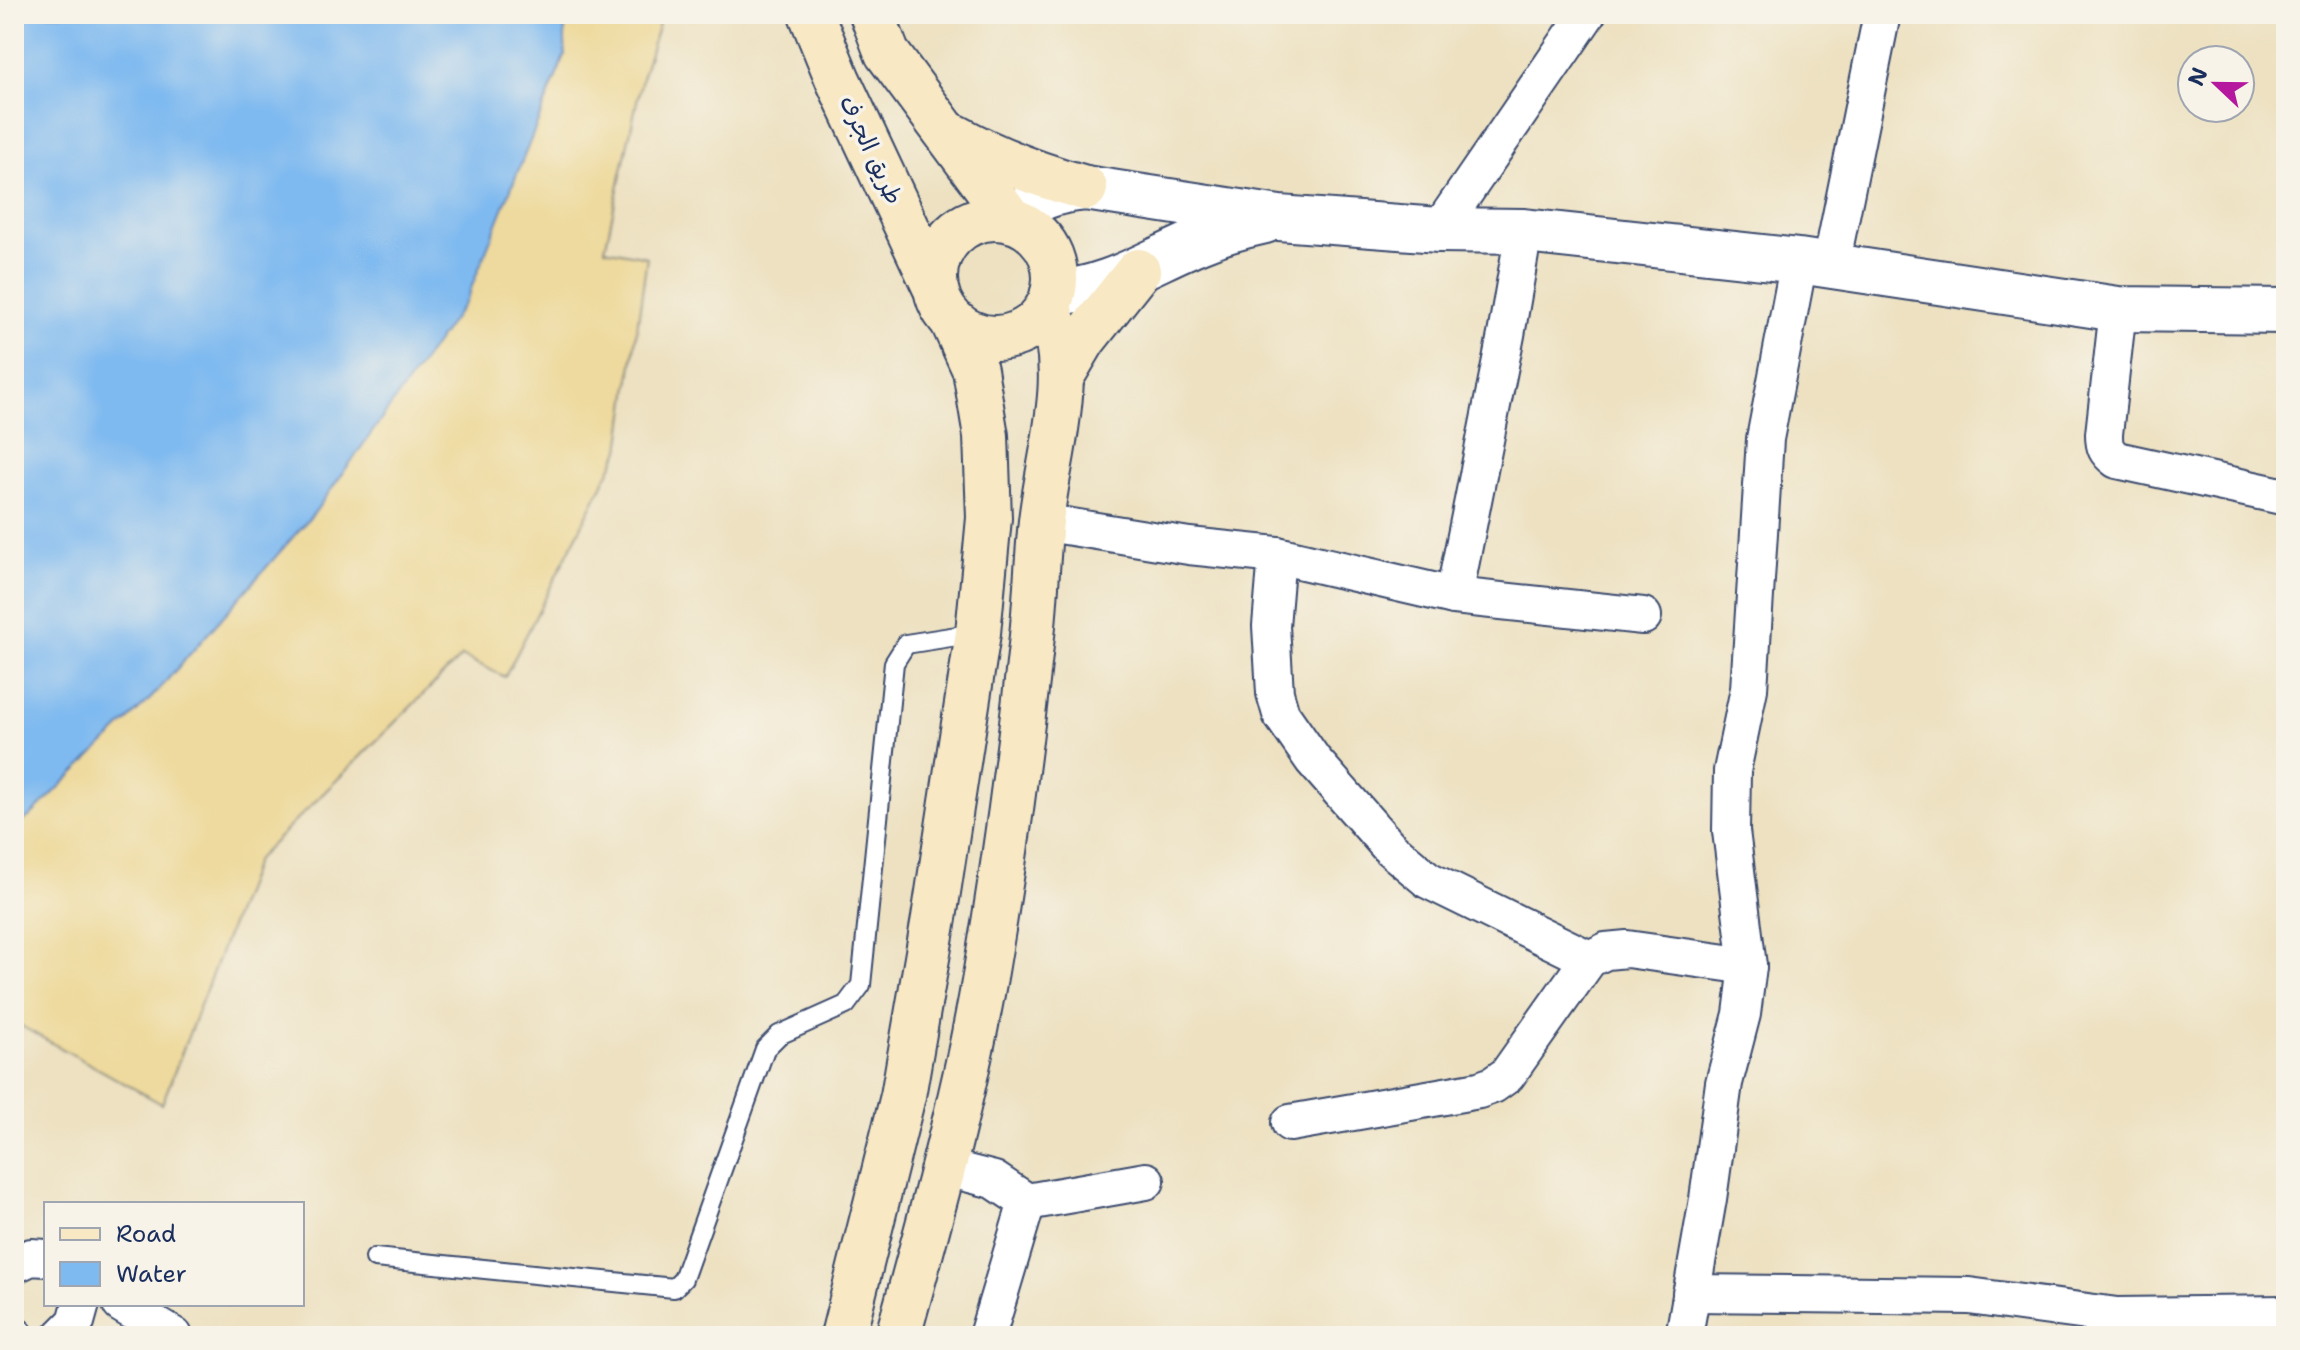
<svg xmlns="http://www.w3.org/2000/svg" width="2300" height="1350" viewBox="0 0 2300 1350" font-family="'Shantell Sans','Playpen Sans Arabic',sans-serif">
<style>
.sand{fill:#eeda9e;stroke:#84847e;stroke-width:2}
.water{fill:#7eb9f0;stroke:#4c74a7;stroke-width:2}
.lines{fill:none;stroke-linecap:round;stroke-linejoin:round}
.service-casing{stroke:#3a4a6d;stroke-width:22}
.minor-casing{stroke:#3a4a6d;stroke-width:40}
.tertiary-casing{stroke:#3a4a6d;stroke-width:48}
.secondary-casing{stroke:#3a4a6d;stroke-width:48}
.service{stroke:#fff;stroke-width:18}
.minor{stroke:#fff;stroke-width:36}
.tertiary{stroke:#fff;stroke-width:44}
.secondary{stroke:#f8e8c3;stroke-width:44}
.labels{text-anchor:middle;stroke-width:7;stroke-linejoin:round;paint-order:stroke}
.street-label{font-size:24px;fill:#1b2f5e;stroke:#f7f3e8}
</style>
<rect width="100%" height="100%" fill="#f7f3e8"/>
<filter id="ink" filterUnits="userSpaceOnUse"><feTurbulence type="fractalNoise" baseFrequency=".0125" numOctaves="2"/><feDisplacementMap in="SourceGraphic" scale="16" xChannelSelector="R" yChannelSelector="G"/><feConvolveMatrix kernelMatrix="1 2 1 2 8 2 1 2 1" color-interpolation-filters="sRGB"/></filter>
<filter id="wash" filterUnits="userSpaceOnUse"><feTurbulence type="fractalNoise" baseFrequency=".006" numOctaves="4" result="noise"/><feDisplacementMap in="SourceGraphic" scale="32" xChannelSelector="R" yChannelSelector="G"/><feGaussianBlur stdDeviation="1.8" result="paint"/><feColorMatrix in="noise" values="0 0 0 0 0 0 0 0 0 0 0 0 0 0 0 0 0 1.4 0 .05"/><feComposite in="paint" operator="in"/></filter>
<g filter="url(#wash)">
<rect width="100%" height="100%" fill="#ede1c1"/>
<polygon class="sand" points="565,14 662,14 642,78 605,249 647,257 620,450 505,677 462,656 256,860 162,1104 14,1022 14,828 30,816 152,697 315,512 465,301 565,55"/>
<polygon class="water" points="14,14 565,14 565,54 466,301 315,512 152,697 30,816 14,828"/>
</g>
<g filter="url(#ink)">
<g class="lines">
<defs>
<polyline id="service" points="375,1258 674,1288 683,1279 765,1049 779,1035 846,1005 861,985 894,663 906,644 976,633"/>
<g id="minor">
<polyline points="1439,230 1587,14"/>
<polyline points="1831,265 1882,14"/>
<path d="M2118,309l-14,125c0,13 2,18 13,26l169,37"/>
<polyline points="1041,522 1189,546 1277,555 1271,626 1275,693 1281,714 1313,760 1390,848 1428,880 1589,959"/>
<polyline points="1277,555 1454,596 1643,616"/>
<polyline points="1454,596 1506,335 1524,231"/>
<polyline points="1290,1123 1479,1090 1493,1085 1507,1075 1589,959 1606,951 1627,949 1748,966"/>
<polyline points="943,1167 994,1180 1027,1202 987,1336"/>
<polyline points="1027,1202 1146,1181"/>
<polyline points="14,1265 31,1257 46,1258"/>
<polyline points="1691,1293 1969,1296 2117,1316 2286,1314"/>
<polyline points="121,1304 174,1336"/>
<polyline points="14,1335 15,1336"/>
<polyline points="62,1336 76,1322 81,1304"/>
<polyline points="1684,1336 1708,1199 1724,1083 1742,1014 1748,966 1731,831 1732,771 1749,689 1765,439 1799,261"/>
</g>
<g id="tertiary">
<path d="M1010,219c26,-21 42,-28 75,-31l194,30 160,12 85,1 275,30 319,48 168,2"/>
<path d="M1053,293c55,-3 97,-32 146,-52 21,-9 43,-15 66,-20"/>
</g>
<g id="secondary">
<polyline points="811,14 838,80 934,285"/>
<polyline points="872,14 887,53 1010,219"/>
<path d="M954,136c42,23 84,39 131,52"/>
<circle cx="995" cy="278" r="60"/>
<polyline points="1062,376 1084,339 1138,271"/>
<polyline points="843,1336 903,1096 934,918 978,633 989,518 986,436 975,370 953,322"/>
<path d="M898,1336c33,-120 67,-242 88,-365 19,-110 34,-223 46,-335 4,-38 5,-77 9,-115 8,-70 36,-147 7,-214"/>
</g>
</defs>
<use href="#service" class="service-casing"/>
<use href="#minor" class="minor-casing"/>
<use href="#tertiary" class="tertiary-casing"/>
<use href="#secondary" class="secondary-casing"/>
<use href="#service" class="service"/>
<use href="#minor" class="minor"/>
<use href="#tertiary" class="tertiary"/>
<use href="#secondary" class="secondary"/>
</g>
</g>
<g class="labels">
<g class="street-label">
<text transform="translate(871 150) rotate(65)" y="8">طريق الجرف</text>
</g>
</g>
<rect width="2300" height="1350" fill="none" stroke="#f7f3e8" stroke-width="48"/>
<rect x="44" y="1202" width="260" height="104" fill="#f7f3e8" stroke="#9fa5b1" stroke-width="2"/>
<rect x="60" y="1228" width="40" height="12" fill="#f8e8c3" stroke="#9fa5b1" stroke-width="2"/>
<text x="116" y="1242" font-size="24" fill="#1b2f5e">Road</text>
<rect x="60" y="1262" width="40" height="24" fill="#7eb9f0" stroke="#9fa5b1" stroke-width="2"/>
<text x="116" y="1282" font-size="24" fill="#1b2f5e">Water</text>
<g transform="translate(2216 84) rotate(292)"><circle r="38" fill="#f7f3e8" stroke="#9fa5b1" stroke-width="2"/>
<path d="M0-6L14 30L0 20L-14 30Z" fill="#b5179e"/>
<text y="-12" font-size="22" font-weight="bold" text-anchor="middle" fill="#1b2f5e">N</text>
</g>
</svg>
